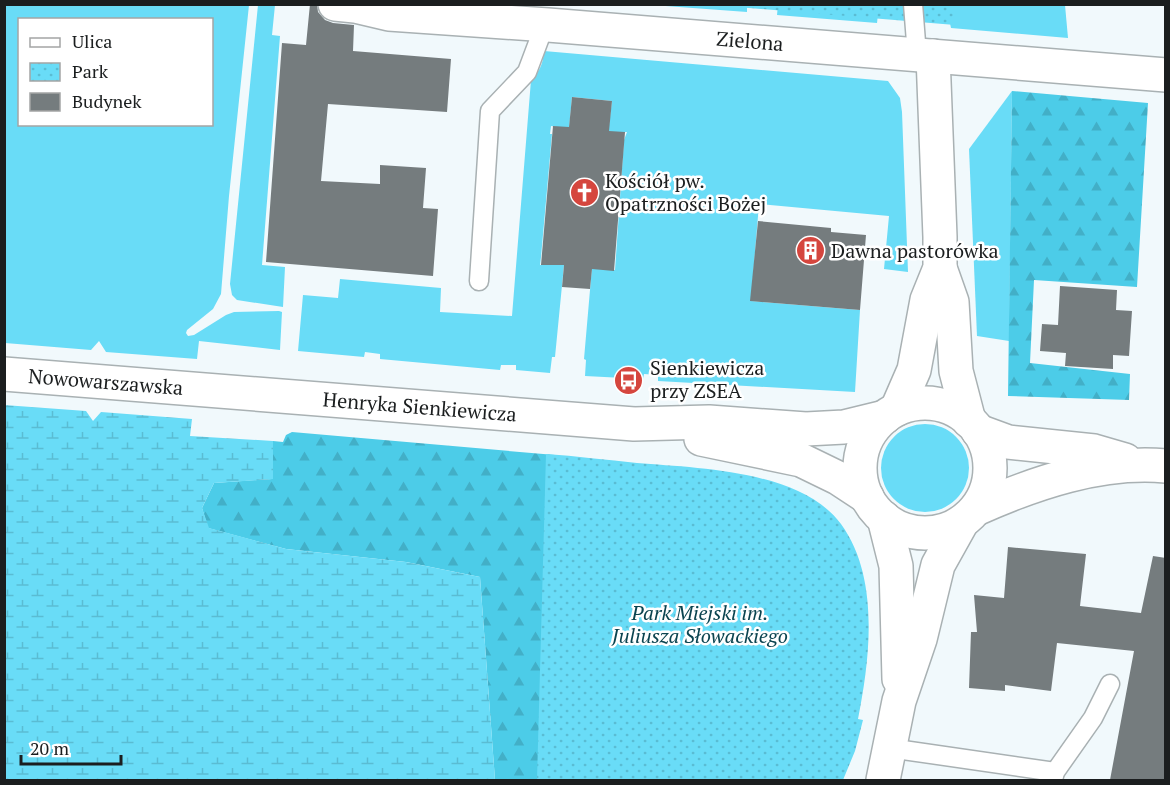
<svg xmlns="http://www.w3.org/2000/svg" width="1170" height="785" viewBox="0 0 1170 785" font-family="'PT Serif',serif">
<style>
.grass{fill:#69dcf7;fill-rule:evenodd}
.forest{fill:url(#forest-firs)}
.wetland{fill:url(#wetland-marsh)}
.park{fill:url(#park-dots)}
.building{fill:#757c7e}
.lines{fill:none;stroke-linecap:round;stroke-linejoin:round}
.lane-casing{stroke:#a9b1b3;stroke-width:21}
.street-casing{stroke:#a9b1b3;stroke-width:36}
.secondary-casing{stroke:#a9b1b3;stroke-width:36}
.lane{stroke:#fff;stroke-width:18}
.street{stroke:#fff;stroke-width:33}
.secondary{stroke:#fff;stroke-width:33}
.labels{text-anchor:middle;stroke-width:5;stroke-linejoin:round;paint-order:stroke}
.street-label{font-size:20px;fill:#1b1e1f;stroke:#fff}
.poi-label{font-size:20px;fill:#1b1e1f;stroke:#fff;text-anchor:start}
.park-label{font-size:20px;font-style:italic;fill:#0b4450;stroke:#fff}
</style>
<defs>
<pattern id="forest-firs" width="22" height="20" patternUnits="userSpaceOnUse" patternTransform="scale(1.5)"><rect width="22" height="20" fill="#4ccce8"/><path d="M5 1l3.5 6h-7zM16 11l3.5 6h-7z" fill="#42afc7"/></pattern>
<pattern id="wetland-marsh" width="20" height="14" patternUnits="userSpaceOnUse" patternTransform="scale(1.5)"><rect width="20" height="14" fill="#69dcf7"/><path d="M1 5h8M5 5V1M11 12h8M15 12V8" fill="none" stroke="#5abcd3"/></pattern>
<pattern id="park-dots" width="8" height="8" patternUnits="userSpaceOnUse" patternTransform="scale(1.5)"><rect width="8" height="8" fill="#69dcf7"/><path d="M2 2h.1M6 6h.1" fill="none" stroke="#5abcd3" stroke-width="1.8" stroke-linecap="round"/></pattern>
</defs>
<rect width="100%" height="100%" fill="#f1f9fc"/>
<g class="grass">
<path d="M4,5h245l-20,191 -8,98 -8,15 -26,21 -1,3 2,3 6,-1 32,-20 8,-3 45,-1 3,1 -2,38 -81,-9 -2,18 -91,-7 -7,-11 -8,9 -86,-7zM20,20h192v104h-192z"/>
<polygon points="258,5 275,5 272,35 280,36 262,265 285,267 283,307 237,300 232,295 230,284"/>
<polygon points="652,5 747,5 747,12"/>
<polygon points="778,5 879,5 877,23 777,15"/>
<polygon points="946,5 1065,5 1068,38 951,28"/>
<path d="M544,51l344,30 12,17 2,14 6,160 -24,-3 5,-53 -130,-12 -8,97 109,9 -5,82 -197,-11v-6l-14,-1 -1,5 -58,-3 1,-16 -2,-1 8,-92 23,3 9,-130 3,-8 -19,1 4,-32 -40,-4 -3,32 -18,-3 -1,8h2l-11,123 -1,8h24l-9,92h-3l-2,16 -34,-3v-5h-15l-1,5 -120,-11v-5l-15,-2 -1,5 -66,-6 5,-56 35,3 2,-19 101,9 -1,24 72,4 19,-236c9,-9 12,-16 13,-29z"/>
<polygon points="1012,91 1009,341 977,336 969,149"/>
<circle cx="925" cy="468" r="44"/>
</g>
<g class="forest">
<polygon points="1012,91 1148,103 1137,287 1034,280 1030,363 1130,374 1129,400 1008,396"/>
<polygon points="292,432 555,455 546,780 495,780 480,577 406,562 286,549 208,528 202,508 214,483 272,479 273,441 283,442 286,435"/>
</g>
<polygon class="wetland" points="4,405 86,411 93,421 101,412 192,419 190,436 273,441 273,479 214,483 202,508 209,528 286,549 406,562 480,577 495,780 5,780"/>
<g class="park">
<polygon points="712,5 953,5 955,25"/>
<path d="M546,454c30,2 61,6 91,9 61,5 164,7 204,61 39,54 29,134 17,195l5,1 -8,31 -12,29h-306z"/>
</g>
<g class="building">
<polygon points="310,4 317,4 318,12 325,20 333,23 354,25 353,51 451,59 447,112 328,104 321,181 380,184 380,165 426,168 423,208 438,209 433,276 266,262 282,43 306,45"/>
<polygon points="572,97 612,101 609,131 625,132 614,271 592,269 590,289 562,287 564,265 541,265 553,126 569,127"/>
<polygon points="758,221 831,228 831,232 866,235 860,310 750,301"/>
<polygon points="1060,286 1117,290 1116,310 1132,311 1129,356 1113,355 1113,369 1065,366 1066,353 1040,351 1042,324 1058,325"/>
<polygon points="1008,547 1086,554 1080,606 1141,613 1153,556 1166,558 1166,780 1110,780 1134,651 1057,643 1051,691 1005,685 1005,691 969,688 971,632 977,632 974,595 1004,598"/>
</g>
<g class="lines">
<defs>
<g id="lane">
<polyline points="913,4 917,55"/>
<polyline points="479,281 490,111 527,72 545,24"/>
<polyline points="889,748 1055,772"/>
<polyline points="1053,780 1055,772 1093,718 1110,684"/>
</g>
<g id="street">
<path id="s1" d="M335,4l20,2 34,8 159,11 618,50"/>
<polyline points="940,268 952,302 956,371 969,421"/>
<polyline points="897,409 914,370 927,300 940,268 940,237 933,56"/>
<polyline points="884,518 896,566 899,679"/>
<polyline points="883,780 899,701 920,639 938,565 962,522"/>
</g>
<g id="secondary">
<path id="s2" d="M4,374l630,50 75,-2 97,7 38,-2 41,-10"/>
<circle cx="925" cy="468" r="65"/>
<polyline points="978,431 1008,442 1094,451 1125,460"/>
<polyline points="701,439 801,460 838,478 867,497"/>
<path d="M976,509c58,-26 125,-49 190,-43"/>
</g>
</defs>
<use href="#lane" class="lane-casing"/>
<use href="#street" class="street-casing"/>
<use href="#secondary" class="secondary-casing"/>
<use href="#lane" class="lane"/>
<use href="#street" class="street"/>
<use href="#secondary" class="secondary"/>
</g>
<defs>
<symbol id="church-disc" viewBox="-11 -11 22 22"><circle r="9.5" fill="#d5463e" stroke="#fff"/><path d="M-1.2-6h2.4v3.5h3.3v2.4h-3.3V6h-2.4V-.1h-3.3v-2.4h3.3Z" fill="#fff"/></symbol>
<symbol id="building-disc" viewBox="-11 -11 22 22"><circle r="9.5" fill="#d5463e" stroke="#fff"/><path d="M-4-6H4V6H1V3H-1V6H-4ZM-2.5-4.3h1.7v1.8h-1.7ZM.8-4.3h1.7v1.8H.8ZM-2.5-1h1.7V.8h-1.7ZM.8-1h1.7V.8H.8Z" fill="#fff"/></symbol>
<symbol id="bus-disc" viewBox="-11 -11 22 22"><circle r="9.5" fill="#d5463e" stroke="#fff"/><path d="M-5-6H5V4H4V6H2V4H-2V6H-4V4H-5ZM-3.5-4V0h7V-4ZM-3.5 1.2v1.5H-2V1.2ZM2 1.2v1.5H3.5V1.2Z" fill="#fff"/></symbol>
</defs>
<g fill-rule="evenodd">
<use href="#church-disc" x="568" y="176" width="33" height="33"/>
<use href="#building-disc" x="794" y="234" width="33" height="33"/>
<use href="#bus-disc" x="612" y="364" width="33" height="33"/>
</g>
<g class="labels">
<g class="street-label">
<text dy="7" stroke="none"><textPath href="#s1" startOffset="417">Zielona</textPath></text>
<text dy="7" stroke="none"><textPath href="#s2" startOffset="102">Nowowarszawska</textPath></text>
<text dy="7" stroke="none"><textPath href="#s2" startOffset="417">Henryka Sienkiewicza</textPath></text>
</g>
<g class="poi-label">
<text x="605" y="188">Kościół pw.<tspan x="605" dy="23">Opatrzności Bożej</tspan></text>
<text x="831" y="258">Dawna pastorówka</text>
<text x="650" y="375">Sienkiewicza<tspan x="650" dy="23">przy ZSEA</tspan></text>
</g>
<g class="park-label">
<text x="700" y="620">Park Miejski im.<tspan x="700" dy="23">Juliusza Słowackiego</tspan></text>
</g>
</g>
<rect width="1170" height="785" fill="none" stroke="#1b1e1f" stroke-width="12"/>
<rect x="18" y="18" width="195" height="108" fill="#ffffff" stroke="#a4a5a5" stroke-width="1.5"/>
<rect x="30" y="38" width="30" height="9" fill="#ffffff" stroke="#a4a5a5" stroke-width="1.5"/>
<text x="72" y="48" font-size="18" fill="#1b1e1f">Ulica</text>
<rect x="30" y="63" width="30" height="18" fill="url(#park-dots)" stroke="#a4a5a5" stroke-width="1.5"/>
<text x="72" y="78" font-size="18" fill="#1b1e1f">Park</text>
<rect x="30" y="93" width="30" height="18" fill="#757c7e" stroke="#a4a5a5" stroke-width="1.5"/>
<text x="72" y="108" font-size="18" fill="#1b1e1f">Budynek</text>
<path d="M21 755v9h100v-9" fill="none" stroke="#1b1e1f" stroke-width="3"/>
<text x="30" y="755" font-size="18" fill="#1b1e1f" stroke="#ffffff" stroke-width="4.5" paint-order="stroke">20 m</text>
</svg>
